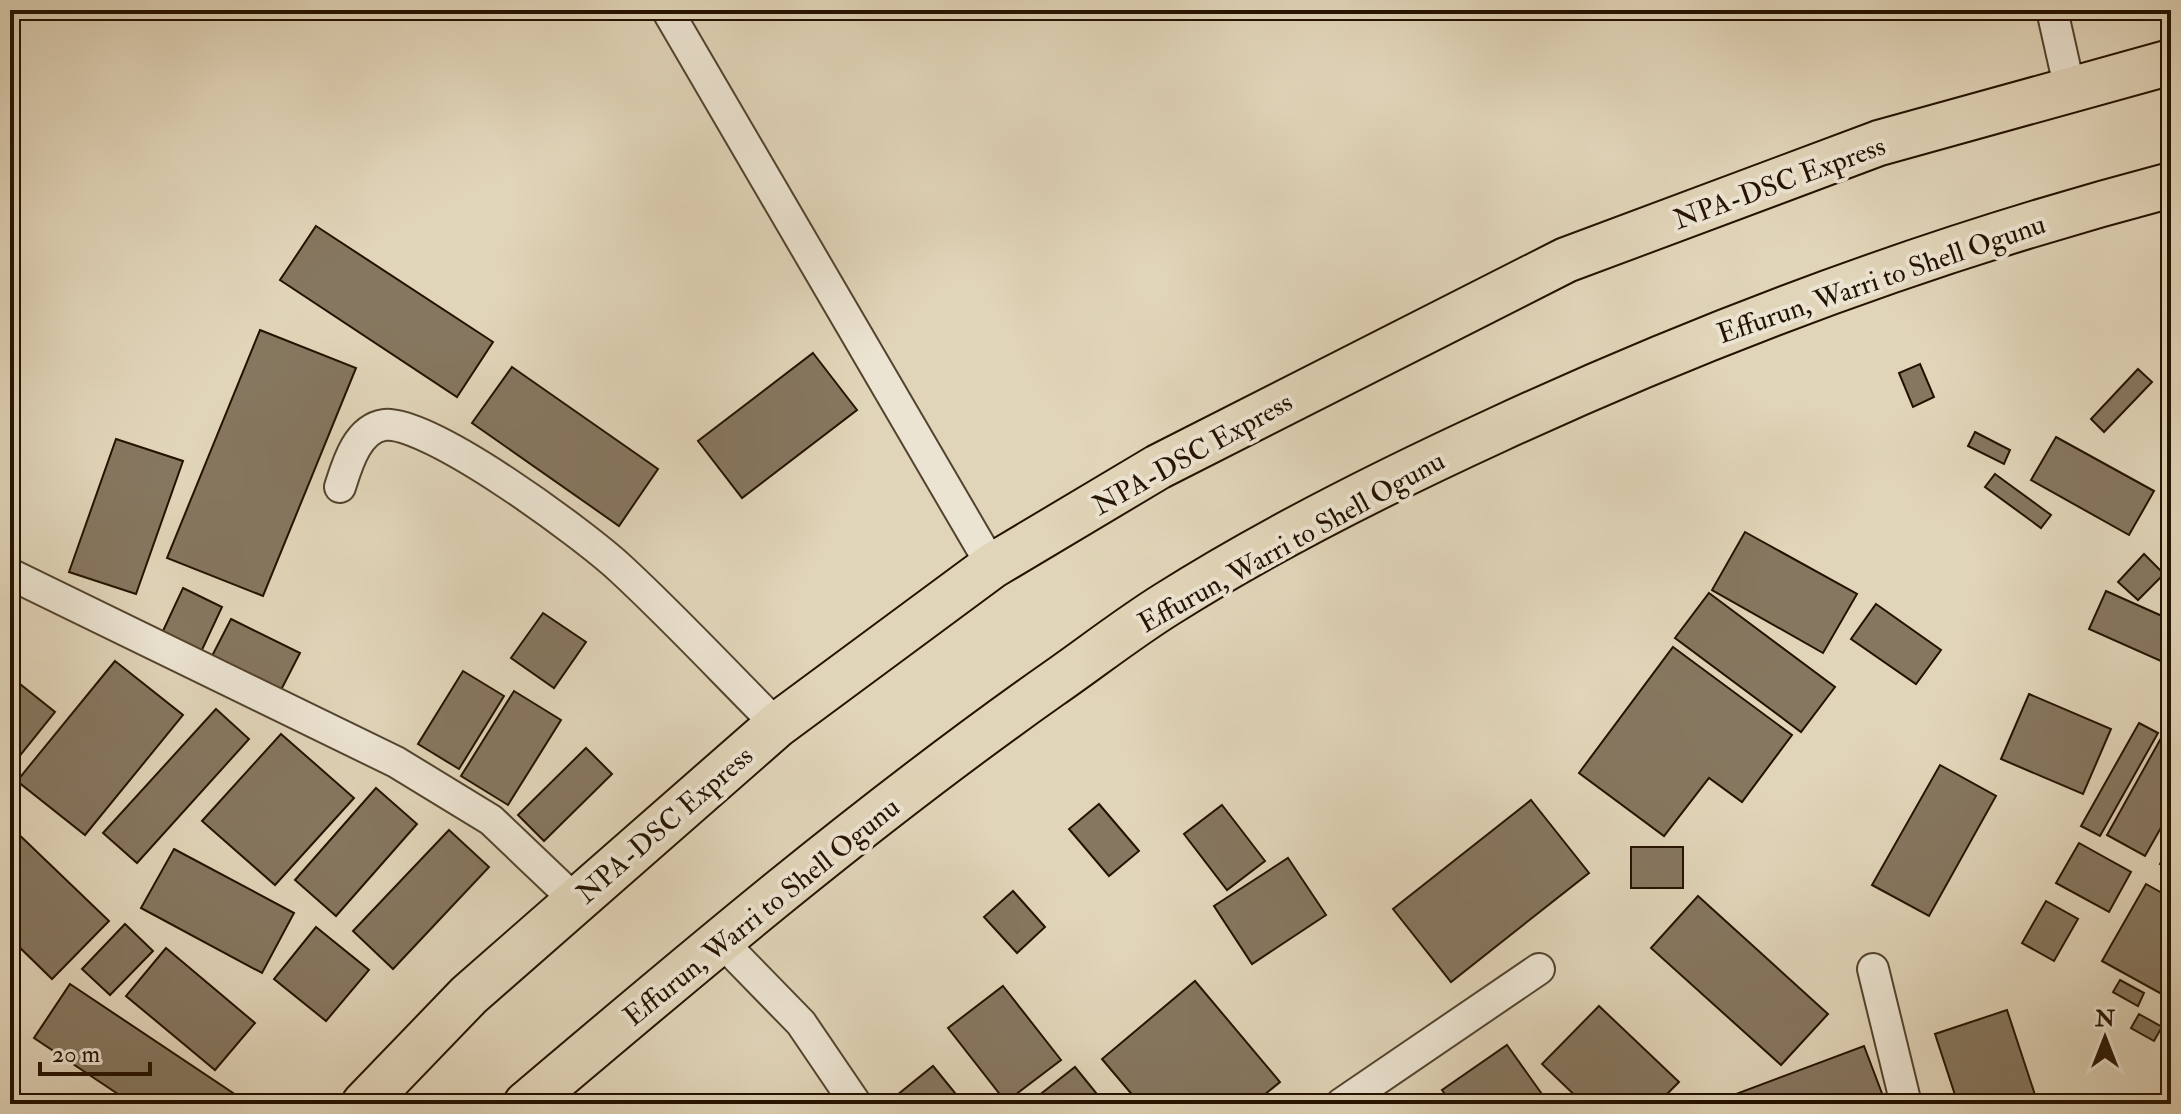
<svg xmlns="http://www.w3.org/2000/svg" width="2181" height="1114" viewBox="0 0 2181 1114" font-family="'IM FELL Double Pica',serif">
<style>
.building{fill:#867760;stroke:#241200;stroke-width:2}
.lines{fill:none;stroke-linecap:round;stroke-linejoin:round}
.street-casing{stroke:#53432e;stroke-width:34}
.primary-casing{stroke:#241200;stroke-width:48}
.street{stroke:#ece4d2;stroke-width:30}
.primary{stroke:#e1d5b9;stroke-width:44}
.labels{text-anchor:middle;stroke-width:8;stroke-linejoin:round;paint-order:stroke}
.street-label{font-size:28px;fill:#241200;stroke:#ece4d2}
</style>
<rect width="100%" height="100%" fill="#e1d5b9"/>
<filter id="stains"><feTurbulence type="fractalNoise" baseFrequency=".0025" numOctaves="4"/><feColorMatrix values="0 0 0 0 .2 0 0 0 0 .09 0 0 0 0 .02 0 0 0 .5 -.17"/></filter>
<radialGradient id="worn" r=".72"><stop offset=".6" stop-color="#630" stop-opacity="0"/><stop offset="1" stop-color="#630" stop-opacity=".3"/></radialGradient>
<g class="building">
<polygon points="316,226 493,342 457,397 280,280"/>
<polygon points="260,330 356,368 263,596 167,558"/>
<polygon points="813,353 857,410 742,498 698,441"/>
<polygon points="1920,364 1934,397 1913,407 1899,373"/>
<polygon points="512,367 658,469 619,526 472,423"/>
<polygon points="2138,369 2152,382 2104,432 2091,419"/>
<polygon points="1975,432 2010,450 2004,464 1968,446"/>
<polygon points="2056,437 2154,491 2129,535 2031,480"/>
<polygon points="116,439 183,461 136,594 69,572"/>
<polygon points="1995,474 2051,515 2041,528 1985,487"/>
<polygon points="1745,532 1857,594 1823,653 1712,590"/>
<polygon points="2144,554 2164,574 2138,600 2118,582"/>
<polygon points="183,588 222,607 201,652 162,633"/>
<polygon points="2106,591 2171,620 2171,643 2163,662 2089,629"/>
<polygon points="1709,593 1835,687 1801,732 1675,638"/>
<polygon points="1876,604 1941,650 1916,684 1851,639"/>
<polygon points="543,613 586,642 554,688 511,658"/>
<polygon points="231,619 300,653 281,690 212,656"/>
<polygon points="1673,647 1792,735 1742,802 1709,778 1664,836 1579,773"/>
<polygon points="115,661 183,715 85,835 17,781"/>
<polygon points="463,671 504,696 459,769 418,744"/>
<polygon points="10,676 55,712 10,768"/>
<polygon points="514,691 561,720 508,805 461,776"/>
<polygon points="2029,694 2111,729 2083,794 2001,759"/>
<polygon points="216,709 249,739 137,863 103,833"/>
<polygon points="2139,723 2158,733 2100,836 2081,826"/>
<polygon points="2165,731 2171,734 2171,810 2145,856 2107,835"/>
<polygon points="281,734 354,798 275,885 202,821"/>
<polygon points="586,748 612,774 544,841 518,815"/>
<polygon points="1940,765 1996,796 1929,916 1872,885"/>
<polygon points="376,788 417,824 336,916 295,880"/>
<polygon points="1531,800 1589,873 1451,982 1393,909"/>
<polygon points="1099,804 1139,851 1109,876 1069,829"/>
<polygon points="1222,805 1265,861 1227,890 1184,834"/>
<polygon points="10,826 109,921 52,979 10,938"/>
<polygon points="449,830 489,867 393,969 353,931"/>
<polygon points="2079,843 2131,872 2109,912 2056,883"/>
<rect x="1631" y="847" width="52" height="41"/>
<polygon points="2169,847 2171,848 2171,870 2160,864"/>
<polygon points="174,849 294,913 262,973 141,908"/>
<polygon points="1288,858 1326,915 1252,964 1214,906"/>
<polygon points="2146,884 2171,898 2169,998 2102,961"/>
<polygon points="1013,891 1045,927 1017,953 984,917"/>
<polygon points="1698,896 1828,1014 1781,1065 1651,948"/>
<polygon points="2046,901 2078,919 2054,961 2022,943"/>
<polygon points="125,924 153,951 110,995 82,969"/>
<polygon points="316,927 369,970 326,1021 274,979"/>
<polygon points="166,948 255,1023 215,1070 126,996"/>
<polygon points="2120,980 2144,993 2138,1006 2113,992"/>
<polygon points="1195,981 1280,1082 1253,1104 1140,1104 1102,1059"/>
<polygon points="70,984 242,1099 238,1104 133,1104 34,1038"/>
<polygon points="1003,986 1061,1060 1006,1102 948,1028"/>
<polygon points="1599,1006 1679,1082 1657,1104 1584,1104 1542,1064"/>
<polygon points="2007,1010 2038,1104 1958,1104 1935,1034"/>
<polygon points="2139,1014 2162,1027 2154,1041 2131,1028"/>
<polygon points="1507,1045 1549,1104 1452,1104 1442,1090"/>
<polygon points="1864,1046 1886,1104 1731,1104 1728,1097"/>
<polygon points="933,1066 964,1104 886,1104"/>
<polygon points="1075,1067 1105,1104 1028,1104"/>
</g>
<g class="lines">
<defs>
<g id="street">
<polyline points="667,10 992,566"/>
<polyline points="2052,10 2070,90"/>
<path d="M340,487c7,-22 17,-58 44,-62 44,-6 202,111 237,144 54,50 104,104 156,156"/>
<polyline points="10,574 396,762 491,820 576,901"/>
<polyline points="720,940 801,1023 856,1104"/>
<polyline points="1873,969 1906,1104"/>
<polyline points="1341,1104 1539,969"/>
</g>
<g id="primary">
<polyline points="364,1104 469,995 777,725 992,566 1158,467 1566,260 1879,143 2171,62"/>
<path d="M526,1104c170,-144 341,-289 524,-418 39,-27 77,-57 117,-82 104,-66 219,-123 330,-174 218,-101 442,-184 674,-245"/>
</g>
</defs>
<use href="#street" class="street-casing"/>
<use href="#primary" class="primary-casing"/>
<use href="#street" class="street"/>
<use href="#primary" class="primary"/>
</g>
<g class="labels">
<g class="street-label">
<text transform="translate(1779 182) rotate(-20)" y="10">NPA-DSC Express</text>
<text transform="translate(1881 278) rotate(-19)" y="10">Effurun, Warri to Shell Ogunu</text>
<text transform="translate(1192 453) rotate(-29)" y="10">NPA-DSC Express</text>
<text transform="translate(1291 541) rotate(-29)" y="10">Effurun, Warri to Shell Ogunu</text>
<text transform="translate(664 824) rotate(-41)" y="10">NPA-DSC Express</text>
<text transform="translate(761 911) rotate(-39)" y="10">Effurun, Warri to Shell Ogunu</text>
</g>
</g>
<rect width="2181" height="1114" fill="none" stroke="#e1d5b9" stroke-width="40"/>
<rect x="12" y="12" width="2157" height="1090" fill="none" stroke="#241200" stroke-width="4"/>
<rect x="20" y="20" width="2141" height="1074" fill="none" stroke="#241200" stroke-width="2"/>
<g transform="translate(2105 1038)" stroke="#ece4d2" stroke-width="6" paint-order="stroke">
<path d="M0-6L14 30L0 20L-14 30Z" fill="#241200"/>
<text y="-12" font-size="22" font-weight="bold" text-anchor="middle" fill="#241200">N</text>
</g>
<path d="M40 1062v12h110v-12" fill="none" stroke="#241200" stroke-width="4"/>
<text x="52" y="1062" font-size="24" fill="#241200" stroke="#ece4d2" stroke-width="6" paint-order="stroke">20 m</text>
<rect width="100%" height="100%" filter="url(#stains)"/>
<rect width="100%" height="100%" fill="url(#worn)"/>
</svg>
